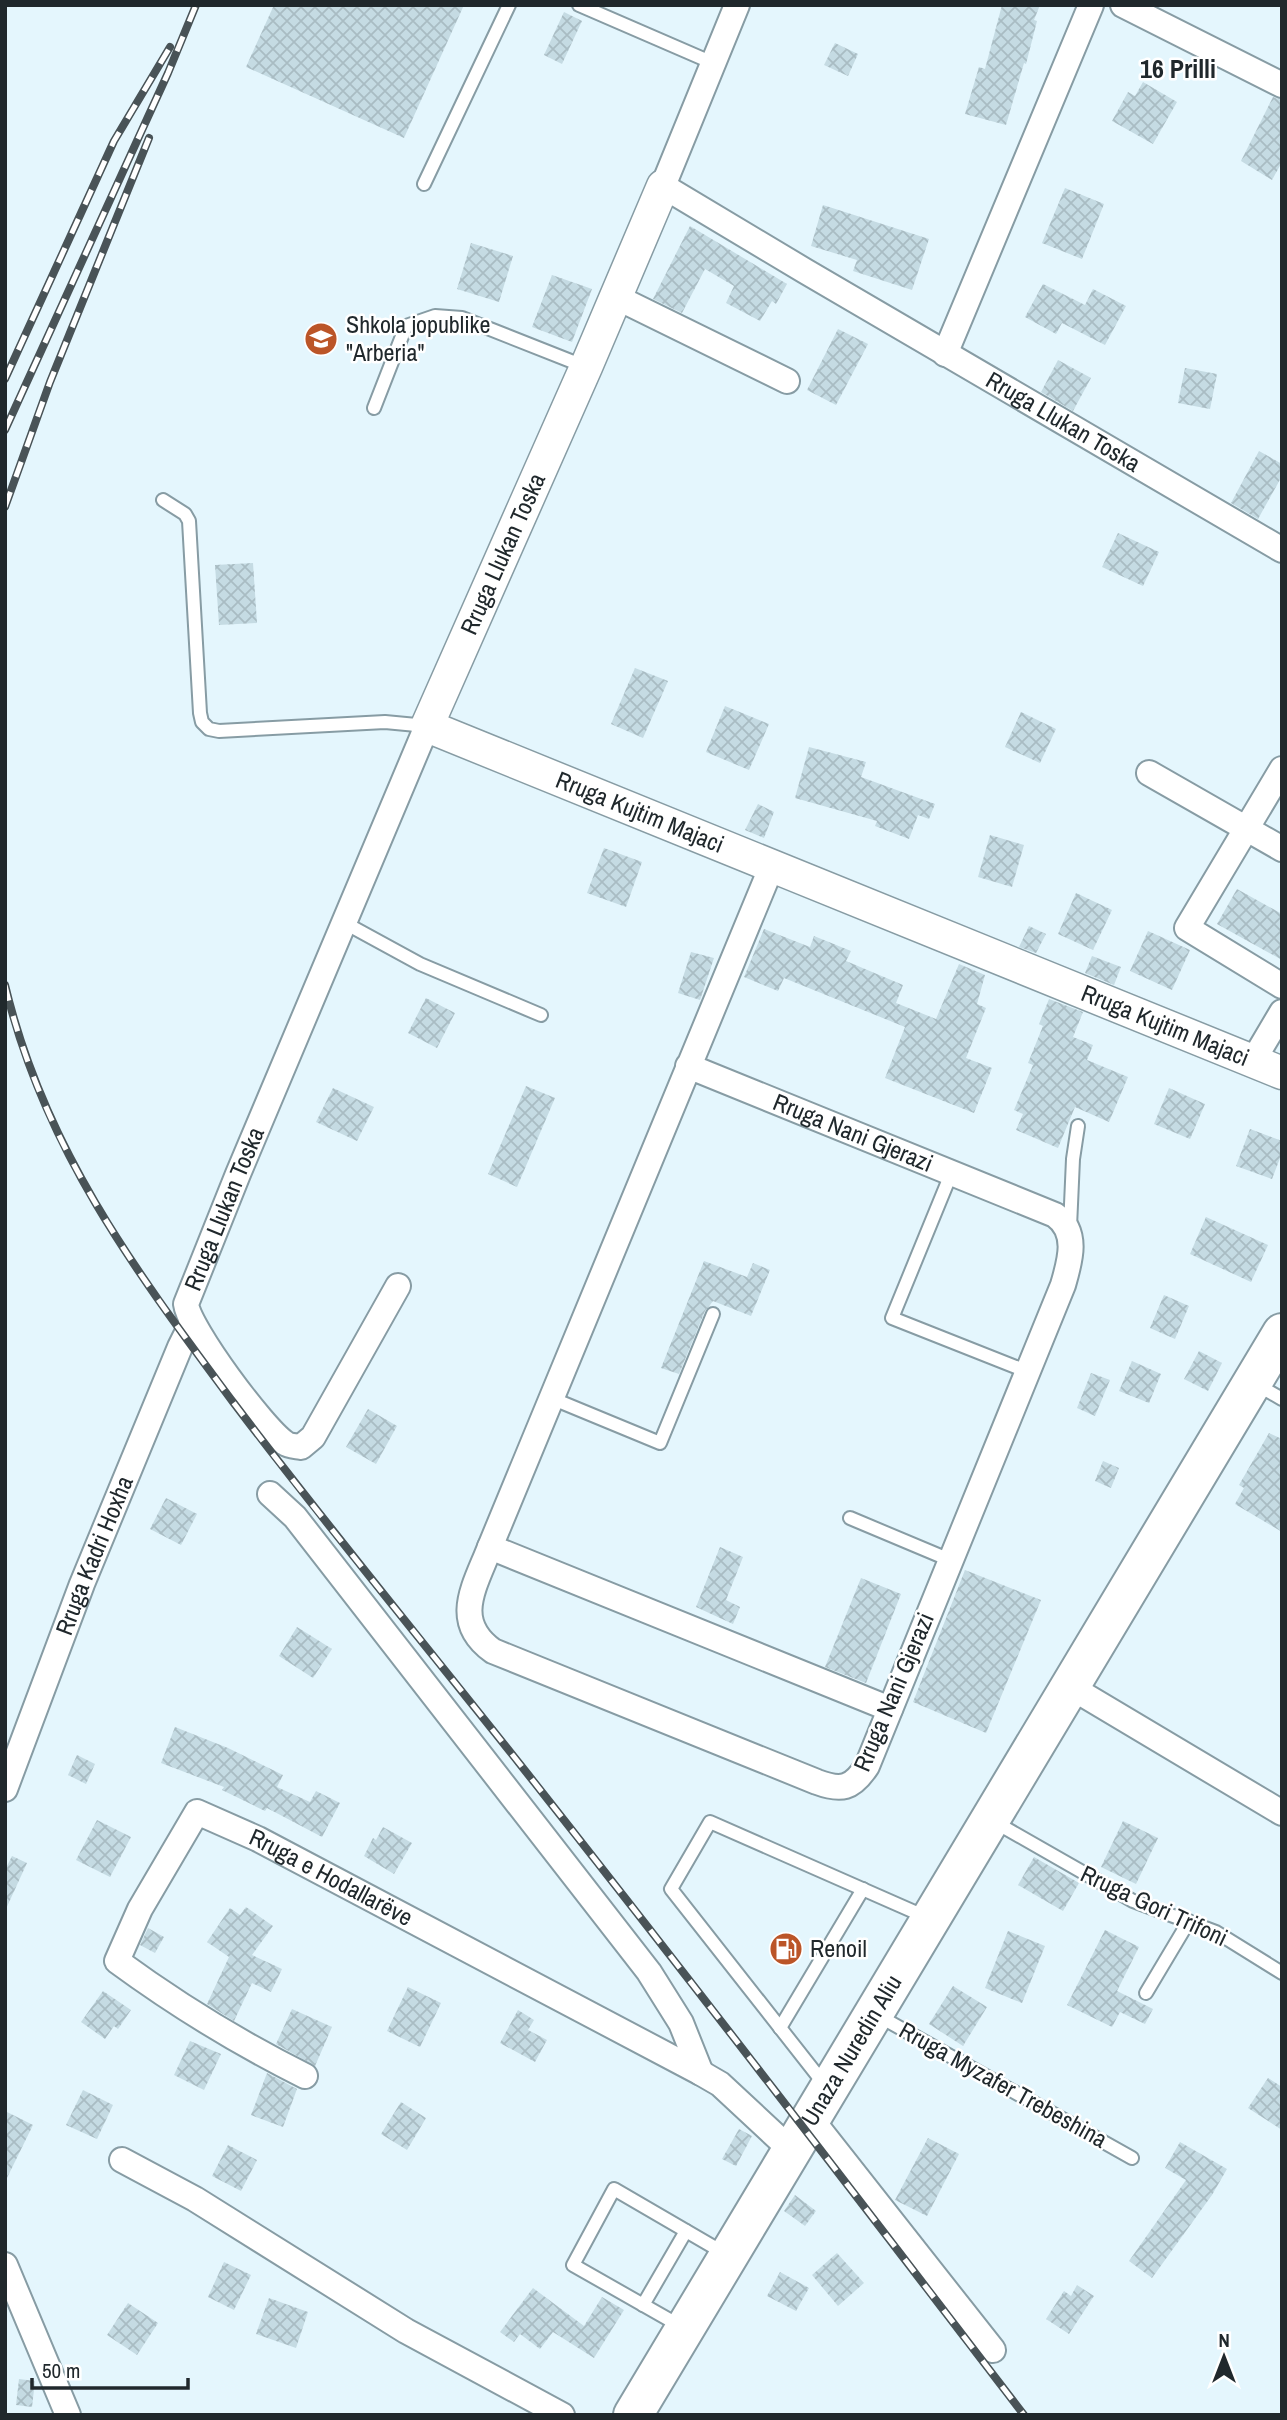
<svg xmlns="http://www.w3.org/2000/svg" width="1287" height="2420" viewBox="0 0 1287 2420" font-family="'Archivo Narrow',sans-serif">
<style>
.building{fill:url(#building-cross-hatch)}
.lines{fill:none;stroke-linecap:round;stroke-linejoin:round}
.service-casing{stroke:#879ca4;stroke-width:16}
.minor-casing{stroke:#879ca4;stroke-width:28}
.tertiary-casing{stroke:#879ca4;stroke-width:35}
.primary-casing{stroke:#879ca4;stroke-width:42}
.service{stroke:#fff;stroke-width:12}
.minor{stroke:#fff;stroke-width:24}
.tertiary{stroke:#fff;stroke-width:32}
.primary{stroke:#fff;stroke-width:38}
.rail-casing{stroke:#495357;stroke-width:8}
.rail{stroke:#fff;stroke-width:5;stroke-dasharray:16;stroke-linecap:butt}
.labels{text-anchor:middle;stroke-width:5;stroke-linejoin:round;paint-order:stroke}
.poi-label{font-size:24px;fill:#20282c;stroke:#fff;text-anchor:start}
.street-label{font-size:24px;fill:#20282c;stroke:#fff}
.neighbourhood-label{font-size:26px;font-weight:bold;fill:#20282c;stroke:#fff}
</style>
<defs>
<pattern id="building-cross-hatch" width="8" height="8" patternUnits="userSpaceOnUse" patternTransform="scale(1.75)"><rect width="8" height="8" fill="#c5dbe3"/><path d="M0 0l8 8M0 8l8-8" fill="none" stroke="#a9bcc3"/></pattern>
</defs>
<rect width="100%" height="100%" fill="#e4f6fd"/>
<g class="building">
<polygon points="274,5 464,5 404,138 246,67"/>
<polygon points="1002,5 1040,5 1034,20 1037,21 1026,64 1024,63 1006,125 965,114 979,67 985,69"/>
<polygon points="564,12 582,21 562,64 544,55"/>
<polygon points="835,43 858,54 848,76 824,65"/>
<polygon points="1143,82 1177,102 1153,144 1112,121 1128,92 1135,96"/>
<polygon points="1273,97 1282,100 1282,162 1272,180 1241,161"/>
<polygon points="1065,188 1104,204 1082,259 1042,243"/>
<polygon points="823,205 929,239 912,290 853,271 857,260 811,246"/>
<polygon points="690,226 787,284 776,304 772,301 760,321 726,303 734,286 705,269 682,313 653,299"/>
<polygon points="471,243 513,256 499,302 457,289"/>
<polygon points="552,275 592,289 572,342 532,327"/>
<polygon points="1043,284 1085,305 1093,289 1126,306 1105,345 1062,323 1056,334 1025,317"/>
<polygon points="838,329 868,344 836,405 807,390"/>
<polygon points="1058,360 1091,378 1073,411 1041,392"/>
<polygon points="1185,368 1217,374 1210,409 1178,403"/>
<polygon points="1259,451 1282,464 1282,476 1258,519 1231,503"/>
<polygon points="1118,533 1159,552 1143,586 1102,567"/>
<polygon points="253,563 257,623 219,625 215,565"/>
<polygon points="635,668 668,681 643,738 611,724"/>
<polygon points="725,706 769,724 749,770 706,752"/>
<polygon points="1021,712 1056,729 1040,763 1005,747"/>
<polygon points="809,747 866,762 861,777 935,804 929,819 918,815 909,839 875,826 877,821 795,798"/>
<polygon points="758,804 774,812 764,838 745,830"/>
<polygon points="990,835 1024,845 1012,887 978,877"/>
<polygon points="604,848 642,862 626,907 587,893"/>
<polygon points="1237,889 1282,914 1282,960 1217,924"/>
<polygon points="1076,893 1112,910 1093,950 1058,934"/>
<polygon points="1029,926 1046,934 1036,953 1019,947"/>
<polygon points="764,929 810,947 814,936 851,951 846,961 903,985 896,1003 936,1019 959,964 985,975 977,1004 986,1008 966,1058 992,1068 974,1113 885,1078 905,1027 784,978 778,991 744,977"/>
<polygon points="1148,931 1190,950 1172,990 1130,971"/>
<polygon points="691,952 714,958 700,1000 678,993"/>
<polygon points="1092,956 1121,967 1114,985 1085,973"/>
<polygon points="426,998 455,1013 437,1048 408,1033"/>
<polygon points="1049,999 1083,1012 1073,1037 1093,1045 1087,1060 1128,1077 1109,1122 1075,1107 1058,1148 1016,1130 1023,1114 1014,1110 1033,1065 1028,1063 1043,1026 1039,1024"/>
<polygon points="526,1086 555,1098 517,1187 488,1174"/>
<polygon points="333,1088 374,1107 357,1141 316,1122"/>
<polygon points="1169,1088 1205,1104 1190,1139 1154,1124"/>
<polygon points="1250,1129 1282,1141 1282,1153 1272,1179 1236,1166"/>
<polygon points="1206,1217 1268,1245 1251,1282 1190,1254"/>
<polygon points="704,1261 747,1277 753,1263 770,1270 751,1316 713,1301 705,1311 679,1374 661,1368"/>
<polygon points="1164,1295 1189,1306 1175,1339 1150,1328"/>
<polygon points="1199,1351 1222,1363 1208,1391 1184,1379"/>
<polygon points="1132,1361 1161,1374 1149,1403 1119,1391"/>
<polygon points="1091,1373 1110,1380 1095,1416 1077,1408"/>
<polygon points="368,1409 397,1426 376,1464 346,1447"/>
<polygon points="1269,1433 1282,1439 1282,1532 1235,1504 1244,1488 1239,1485"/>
<polygon points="1103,1461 1119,1468 1111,1488 1095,1481"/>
<polygon points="166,1498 197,1514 181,1545 150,1529"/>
<polygon points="720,1547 743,1557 726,1600 740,1607 733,1624 696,1607"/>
<polygon points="965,1570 1041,1600 986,1733 913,1702"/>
<polygon points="861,1578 901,1594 866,1683 825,1667"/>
<polygon points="297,1627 332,1649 313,1678 279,1656"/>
<polygon points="175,1727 228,1748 283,1775 277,1787 310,1802 316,1791 340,1803 322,1837 267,1808 265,1811 222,1790 224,1787 161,1763"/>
<polygon points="77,1755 95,1764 86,1784 68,1775"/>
<polygon points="97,1820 131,1837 110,1877 76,1860"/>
<polygon points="1123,1821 1158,1838 1136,1884 1101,1867"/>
<polygon points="383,1827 412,1843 394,1874 364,1856 373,1838 376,1840"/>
<polygon points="12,1856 27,1863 5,1911 5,1870"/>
<polygon points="1034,1857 1079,1883 1063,1911 1018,1885"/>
<polygon points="246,1907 273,1926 252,1955 282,1969 271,1992 252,1983 234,2021 207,2004 229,1957 207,1942 230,1908 240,1915"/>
<polygon points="148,1928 164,1937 155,1953 140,1945"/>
<polygon points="1105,1930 1139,1947 1117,1991 1153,2009 1145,2024 1120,2012 1112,2027 1067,2005"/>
<polygon points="1008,1931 1045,1946 1022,2003 985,1988"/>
<polygon points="953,1986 987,2007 963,2046 929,2024"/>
<polygon points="408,1987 441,2003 420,2047 387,2031"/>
<polygon points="103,1991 131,2010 118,2029 114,2026 105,2039 81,2022"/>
<polygon points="292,2009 332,2027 315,2066 276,2044"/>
<polygon points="518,2010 534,2020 528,2030 547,2040 535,2062 500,2043"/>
<polygon points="190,2041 221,2054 204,2090 174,2075"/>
<polygon points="267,2073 297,2089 283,2127 251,2115"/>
<polygon points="1268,2078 1282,2087 1282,2130 1248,2108"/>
<polygon points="83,2090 113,2105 97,2139 66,2125"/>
<polygon points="401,2102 426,2118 407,2150 381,2134"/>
<polygon points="5,2111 33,2125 5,2182"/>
<polygon points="739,2129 752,2136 736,2166 722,2159"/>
<polygon points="928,2138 959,2154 927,2216 895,2200"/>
<polygon points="1180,2142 1227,2169 1212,2195 1152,2278 1129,2261 1186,2180 1165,2168"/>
<polygon points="228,2145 257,2160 241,2191 212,2176"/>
<polygon points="795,2195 816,2211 805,2226 784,2211"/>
<polygon points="837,2253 864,2283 838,2306 812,2275"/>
<polygon points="224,2262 251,2275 234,2310 208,2297"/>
<polygon points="780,2272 809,2288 796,2311 767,2296"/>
<polygon points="1077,2285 1094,2296 1069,2334 1046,2319 1064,2291 1071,2296"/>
<polygon points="533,2288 584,2326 602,2297 624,2310 594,2358 553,2332 540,2349 520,2334 514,2342 500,2332"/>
<polygon points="269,2298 308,2312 296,2348 256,2334"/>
<polygon points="128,2303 158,2323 137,2355 107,2335"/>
<polygon points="19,2379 35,2381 32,2407 16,2405"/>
</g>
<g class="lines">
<defs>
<g id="service">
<polyline points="579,5 713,63"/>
<polyline points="424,184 509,5"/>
<polyline points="374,408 406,326 435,316 462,318 586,367"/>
<polyline points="163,500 185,514 189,521 200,713 202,722 209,729 219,731 385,722 427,726"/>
<polyline points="343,922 420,964 541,1015"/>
<polyline points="951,1174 892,1318 1026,1371"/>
<polyline points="1070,1227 1073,1159 1078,1126"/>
<polyline points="1256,1384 1282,1399"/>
<polyline points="551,1398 660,1443 713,1314"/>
<polyline points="850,1518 950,1560"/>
<polyline points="993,1821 1133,1901 1216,1932 1282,1973"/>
<polyline points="1146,1993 1189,1921"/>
<polyline points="877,2015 1132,2158"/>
<polyline points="780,2028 863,1889"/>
<polyline points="825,2085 671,1889 710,1822 926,1917"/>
<polyline points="643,2305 686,2231"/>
<polyline points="682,2327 573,2265 614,2189 724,2253"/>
</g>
<g id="minor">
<path id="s1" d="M737,5l-74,181 142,85 477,279"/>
<polyline points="1123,5 1282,85"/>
<polyline points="616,297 787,381"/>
<polyline points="945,354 1091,5"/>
<polyline points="1282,769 1187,928 1282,986"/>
<polyline points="1149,773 1282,849"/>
<polyline points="1253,1061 1282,1012"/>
<path id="s2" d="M688,1066l367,149c24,17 15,46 8,70l-196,481c-15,23 -26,25 -50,16l-324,-131c-42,-30 -18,-65 -3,-104l281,-679"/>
<path id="s3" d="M398,1286l-85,151 -12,10c-6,-1 -12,-1 -16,-4 -22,-15 -96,-114 -99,-139l52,-130 189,-448"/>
<polyline points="270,1494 295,1517 649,1972 681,2023 701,2073"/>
<polyline points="490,1547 890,1709"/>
<polyline points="1069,1686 1282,1813"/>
<path id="s4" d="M5,1789l77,-205 98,-237 12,-24"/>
<path id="s5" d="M305,2076c-66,-33 -128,-71 -188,-115l23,-52 57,-97 61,27 443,234 19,11 72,67"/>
<polyline points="811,2119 993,2350"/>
<polyline points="122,2160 195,2199 406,2331 562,2415"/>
<polyline points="5,2265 68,2415"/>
</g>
<g id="tertiary">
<path id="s6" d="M663,186l-77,181 -159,359 855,347"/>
</g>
<g id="primary">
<path id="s7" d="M633,2415l649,-1082"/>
</g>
</defs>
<use href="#service" class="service-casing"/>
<use href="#minor" class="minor-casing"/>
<use href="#tertiary" class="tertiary-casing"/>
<use href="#primary" class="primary-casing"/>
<use href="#service" class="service"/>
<use href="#minor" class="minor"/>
<use href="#tertiary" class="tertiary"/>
<use href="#primary" class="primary"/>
<defs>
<g id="rail">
<polyline points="5,379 114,141 170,47"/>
<polyline points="5,430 168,73 196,5"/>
<polyline points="5,507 50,382 149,138"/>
<path d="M5,985c39,164 130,285 228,417 93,123 191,241 286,361 171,216 338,434 505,652"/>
</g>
</defs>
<use href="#rail" class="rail-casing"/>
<use href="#rail" class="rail"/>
</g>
<defs>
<symbol id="school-disc" viewBox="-11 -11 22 22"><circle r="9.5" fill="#bb5528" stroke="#fff"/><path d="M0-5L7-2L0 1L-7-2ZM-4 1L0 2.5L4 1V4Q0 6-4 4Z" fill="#fff"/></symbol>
<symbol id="fuel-disc" viewBox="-11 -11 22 22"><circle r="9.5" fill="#bb5528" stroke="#fff"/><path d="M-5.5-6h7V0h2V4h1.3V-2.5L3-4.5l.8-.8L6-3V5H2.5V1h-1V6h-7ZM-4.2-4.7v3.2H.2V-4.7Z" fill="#fff"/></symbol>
</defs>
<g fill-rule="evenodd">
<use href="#school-disc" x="302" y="320" width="38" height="38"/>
<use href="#fuel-disc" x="767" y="1930" width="38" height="38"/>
</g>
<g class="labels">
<g class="poi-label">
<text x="346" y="333">Shkola jopublike<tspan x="346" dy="28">"Arberia"</tspan></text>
<text x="810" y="1957">Renoil</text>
</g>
<g class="street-label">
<text dy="8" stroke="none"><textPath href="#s1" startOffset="660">Rruga Llukan Toska</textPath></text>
<text transform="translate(503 554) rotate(-66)" y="8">Rruga Llukan Toska</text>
<text dy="8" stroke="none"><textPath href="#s6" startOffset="819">Rruga Kujtim Majaci</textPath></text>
<text dy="8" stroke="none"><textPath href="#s6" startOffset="1386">Rruga Kujtim Majaci</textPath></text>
<text dy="8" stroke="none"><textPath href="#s2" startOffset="178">Rruga Nani Gjerazi</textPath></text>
<text dy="8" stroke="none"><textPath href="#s3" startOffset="480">Rruga Llukan Toska</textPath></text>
<text dy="8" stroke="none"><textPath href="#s4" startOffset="250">Rruga Kadri Hoxha</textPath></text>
<text transform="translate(894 1692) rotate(-67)" y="8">Rruga Nani Gjerazi</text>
<text dy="8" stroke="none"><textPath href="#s5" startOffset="539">Rruga e Hodallarëve</textPath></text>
<text transform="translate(1154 1906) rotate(25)" y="8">Rruga Gori Trifoni</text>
<text dy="8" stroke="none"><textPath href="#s7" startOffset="425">Unaza Nuredin Aliu</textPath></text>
<text transform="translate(1003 2085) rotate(29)" y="8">Rruga Myzafer Trebeshina</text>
</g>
<g class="neighbourhood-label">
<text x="1178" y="78">16 Prilli</text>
</g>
</g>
<rect width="1287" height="2420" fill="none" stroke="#20282c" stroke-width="14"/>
<g transform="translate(1224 2357)" stroke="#ffffff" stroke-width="5" paint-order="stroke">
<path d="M0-5L12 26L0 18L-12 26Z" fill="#20282c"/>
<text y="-10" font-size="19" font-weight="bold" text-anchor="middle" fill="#20282c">N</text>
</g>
<path d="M32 2378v10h156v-10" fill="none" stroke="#20282c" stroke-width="3.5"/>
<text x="42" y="2378" font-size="21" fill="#20282c" stroke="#ffffff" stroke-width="5" paint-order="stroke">50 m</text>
</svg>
